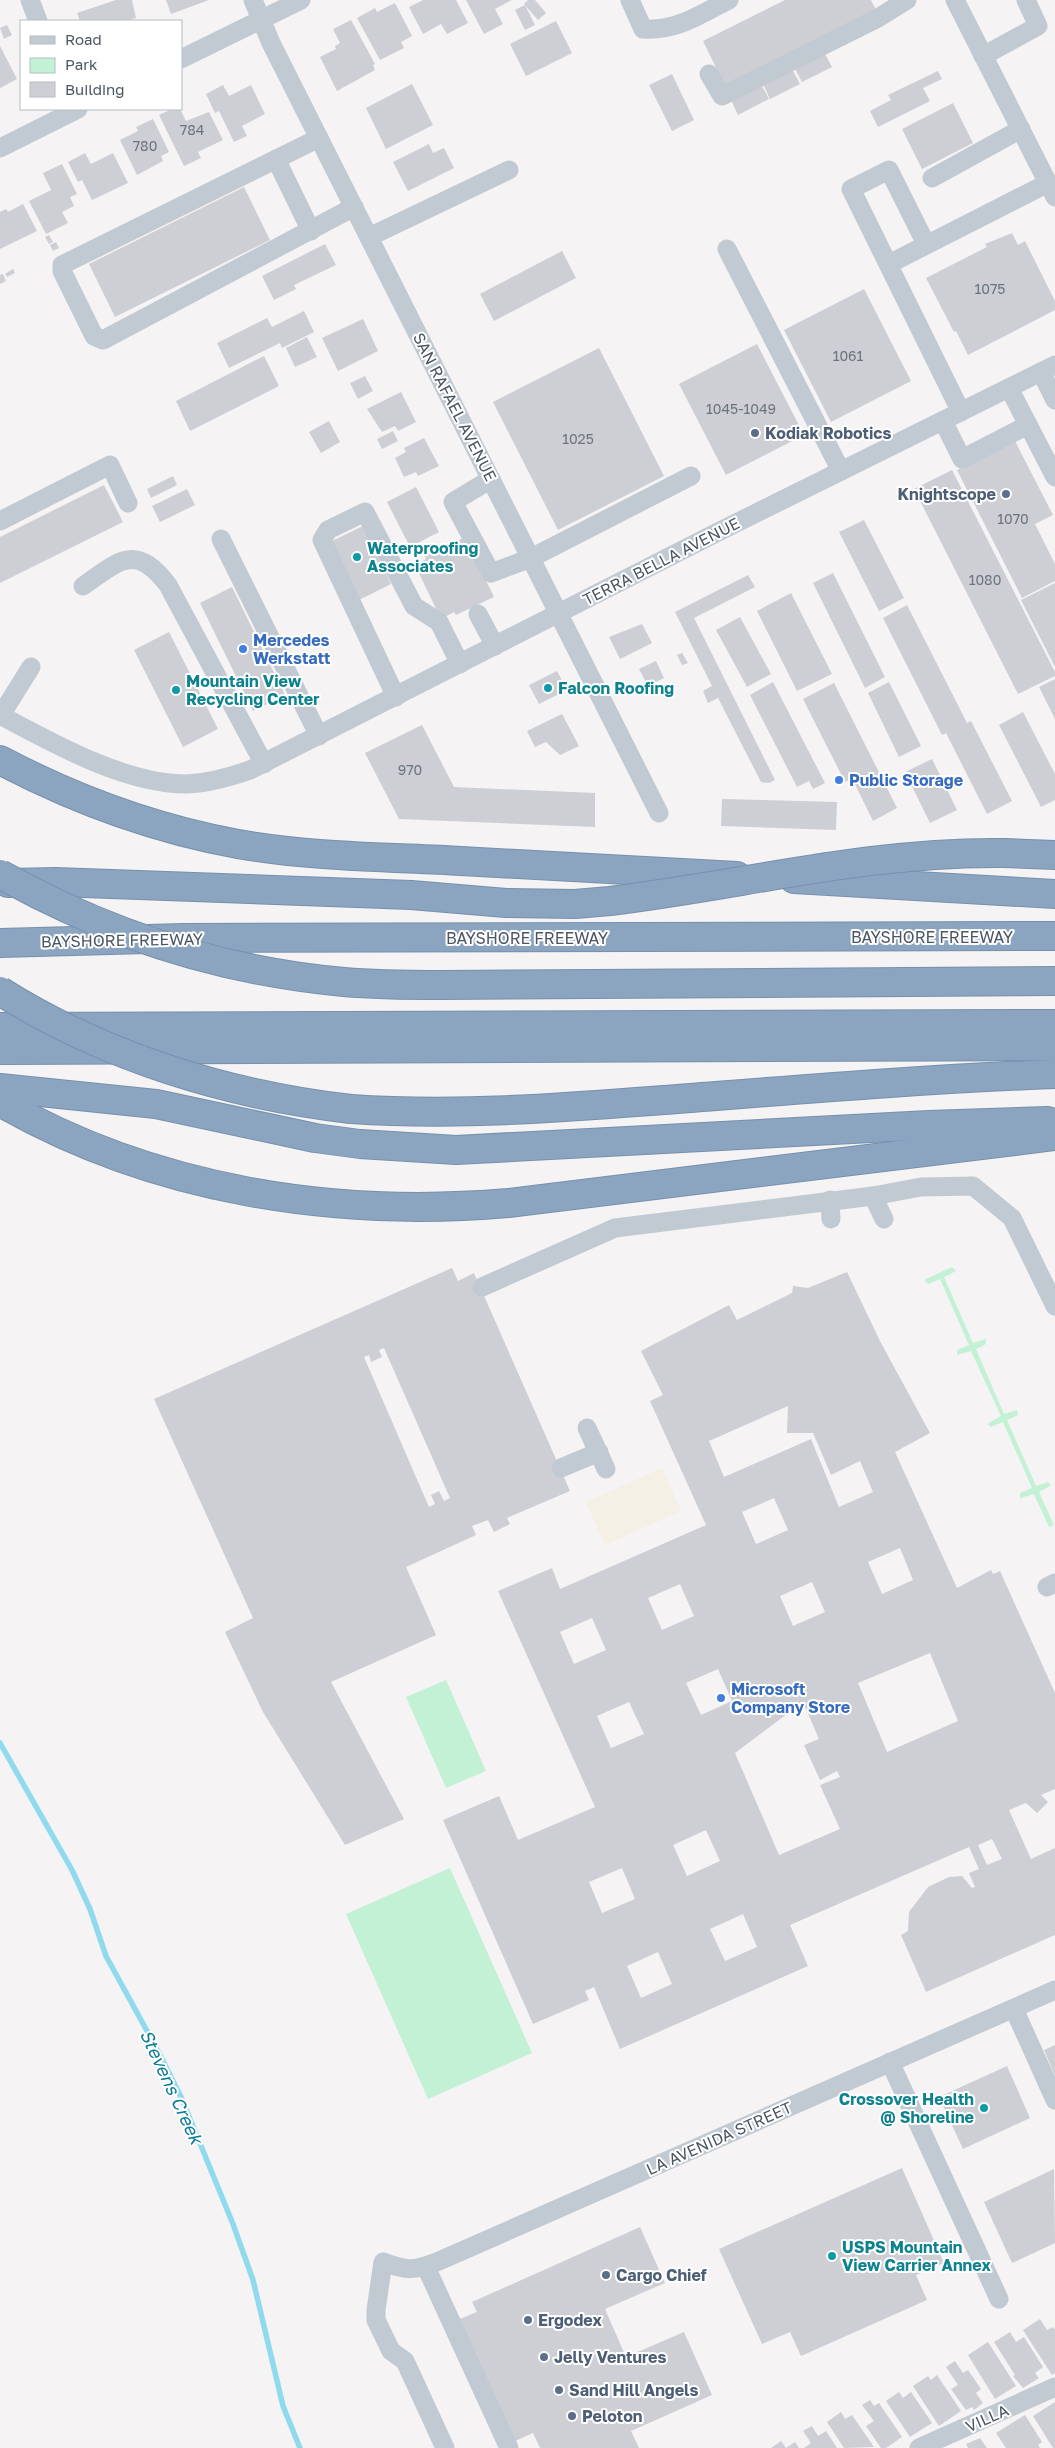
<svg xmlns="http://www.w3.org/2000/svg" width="1055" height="2448" viewBox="0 0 1055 2448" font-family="'Golos Text',sans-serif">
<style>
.green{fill:#c3f1d5}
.sand{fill:#f5f0e5}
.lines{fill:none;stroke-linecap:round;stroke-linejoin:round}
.stream{stroke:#90daee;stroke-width:5.5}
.building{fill:#cdcfd5;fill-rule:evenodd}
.highway-casing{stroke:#7690ad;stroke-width:30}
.minor{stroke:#c1cad2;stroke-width:19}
.highway{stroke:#8ba5c1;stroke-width:28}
.highway-bridge-casing{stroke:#7690ad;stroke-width:30;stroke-linecap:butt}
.highway-bridge{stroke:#8ba5c1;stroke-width:28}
.service-dot{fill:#5c6f8a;stroke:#fff;stroke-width:2}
.culture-dot{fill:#0f9aa8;stroke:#fff;stroke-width:2}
.shop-dot{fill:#3f7fe0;stroke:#fff;stroke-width:2}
.labels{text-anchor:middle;stroke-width:4;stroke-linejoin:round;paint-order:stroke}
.number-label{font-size:14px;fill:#6b747e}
.street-label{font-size:16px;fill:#4a5661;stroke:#fff}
.service-label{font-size:16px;font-weight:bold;fill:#4e5e75;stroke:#fff;text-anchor:start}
.culture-label{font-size:16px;font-weight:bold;fill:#0d838f;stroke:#fff;text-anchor:start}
.shop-label{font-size:16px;font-weight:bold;fill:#366cbe;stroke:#fff;text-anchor:start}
.water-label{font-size:18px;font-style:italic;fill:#0c7c9b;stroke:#fff}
</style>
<rect width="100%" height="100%" fill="#f5f3f3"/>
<g class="green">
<polygon points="952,1267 956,1271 944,1277 973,1343 986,1339 986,1344 976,1349 1004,1414 1017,1410 1018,1415 1007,1420 1036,1486 1049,1482 1050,1486 1039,1492 1054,1525 1049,1527 1034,1494 1020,1498 1020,1493 1032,1488 1003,1422 991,1427 987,1424 1001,1416 971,1351 957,1355 957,1350 969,1345 940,1279 928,1284 924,1280"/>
<polygon points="446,1680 486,1771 446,1788 406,1697"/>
<polygon points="450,1868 532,2053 428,2099 346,1914"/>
</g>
<polygon class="sand" points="662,1468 681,1511 605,1545 586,1502"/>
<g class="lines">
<polyline class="stream" points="0,1743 72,1870 90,1909 106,1956 158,2051 181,2097 233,2224 253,2280 283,2406 300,2448"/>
</g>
<g class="building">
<polygon points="116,0 132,0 136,18 127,21 80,21 77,13"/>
<polygon points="166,0 209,0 171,14"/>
<polygon points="423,0 456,0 468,23 447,34 441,24 423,34 409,7"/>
<polygon points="466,0 512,0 495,9 503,24 484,34"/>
<polygon points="528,0 535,0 546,13 538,20 524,4"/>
<polygon points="785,0 871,0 876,10 725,86 703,41"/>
<polygon points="395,3 412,36 401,42 404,48 380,60 357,18 375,8 377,12"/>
<polygon points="525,5 535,25 525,30 515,10"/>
<polygon points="351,20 375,64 373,65 375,70 337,91 320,57 336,49 335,46 340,43 333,29"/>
<polygon points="556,21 572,53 526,76 510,44"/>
<polygon points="7,25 12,35 4,39 0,28"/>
<polygon points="0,46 17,79 0,88"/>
<polygon points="824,52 832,67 802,82 794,67"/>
<polygon points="792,69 800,84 770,99 763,84"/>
<polygon points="938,71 942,79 923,88 930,101 878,127 870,111 891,100 888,95"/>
<polygon points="672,74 694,120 672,131 649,85"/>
<polygon points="412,84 433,125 386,149 366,108"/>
<polygon points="761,84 769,99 738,115 731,100"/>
<polygon points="223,85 229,96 251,85 265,114 242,126 247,136 234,142 219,111 215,113 206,94"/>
<polygon points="953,103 973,143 922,169 902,129"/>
<polygon points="172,109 180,109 186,121 209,112 223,140 198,152 201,158 184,166 159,115"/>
<polygon points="153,119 169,152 161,156 163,161 137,175 120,140 138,131 136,127"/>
<polygon points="429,144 433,153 444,148 454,168 408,191 393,162"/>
<polygon points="85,153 91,164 113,153 128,183 92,200 82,180 78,182 68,162"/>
<polygon points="62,164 77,194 70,197 74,206 62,212 68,223 46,234 29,201 51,190 43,173"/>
<polygon points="244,187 270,240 115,317 89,264"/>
<polygon points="23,204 37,231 0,249 0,212 6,209 8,212"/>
<polygon points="1012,233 1018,245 1025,241 1055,301 1055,310 968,355 956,331 954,332 926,278 987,247 985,244"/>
<polygon points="49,235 53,242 49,244 45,237"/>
<polygon points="56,242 59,248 53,251 50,245"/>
<polygon points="325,244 336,265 294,285 296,289 274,300 262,276"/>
<polygon points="562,251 576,278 494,321 480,294"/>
<polygon points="13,269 15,273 7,277 5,274"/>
<polygon points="3,274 6,281 0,284 0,275"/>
<polygon points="864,289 911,381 831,422 784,330"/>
<polygon points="304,311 314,332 282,348 280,343 229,368 217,343 267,318 272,327"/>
<polygon points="363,319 378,351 338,371 322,338"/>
<polygon points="307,337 317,357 295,367 286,348"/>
<polygon points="757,344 804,435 726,475 679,384"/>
<polygon points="599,348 664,476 558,530 493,402"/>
<polygon points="264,356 279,386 190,431 176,401"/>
<polygon points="365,376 373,391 358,399 350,383"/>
<polygon points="401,392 416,422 398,431 395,426 382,432 367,409"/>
<polygon points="329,421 340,442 321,453 309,432"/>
<polygon points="393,431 398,441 382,449 377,439"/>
<polygon points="424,438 439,466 418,476 416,472 404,477 395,458 406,452 404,448"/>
<polygon points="1015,441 1053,515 1035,524 1055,564 1055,581 1022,598 957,470"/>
<polygon points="952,470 1055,672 1055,676 1018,694 914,489"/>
<polygon points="173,476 177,485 151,498 147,489"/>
<polygon points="104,485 123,522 0,583 0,537"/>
<polygon points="416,487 439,532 410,547 387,502"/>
<polygon points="187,489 195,505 160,522 152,506"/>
<polygon points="864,520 904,598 879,611 839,532"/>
<polygon points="363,526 391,584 353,603 330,542"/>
<polygon points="465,537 494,597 456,615 454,612 441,619 415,565 426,559 425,556"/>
<polygon points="833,573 885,677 865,688 813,583"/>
<polygon points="748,575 755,587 694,618 775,780 769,783 761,782 718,698 708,703 703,691 712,686 675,612"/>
<polygon points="1055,583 1055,667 1021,600"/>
<polygon points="232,587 285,695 253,711 200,603"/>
<polygon points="791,593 832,674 797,691 757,611"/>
<polygon points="907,605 967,723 971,721 1012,801 987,814 946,733 942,735 883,618"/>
<polygon points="740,617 771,674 747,687 716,630"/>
<polygon points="642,624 652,643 620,659 609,637"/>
<polygon points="169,632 218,729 183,747 134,650"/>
<polygon points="682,653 688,663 682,665 677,655"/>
<polygon points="656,661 664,678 648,686 639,669"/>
<polygon points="557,671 567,690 539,704 529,685"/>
<polygon points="1055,679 1055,719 1039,687"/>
<polygon points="773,682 825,783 813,789 809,781 797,787 750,695"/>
<polygon points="889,682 921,746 899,757 868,693"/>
<polygon points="834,683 897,808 873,821 852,778 845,782 803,699"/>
<polygon points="1023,712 1055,774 1055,800 1041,807 999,725"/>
<polygon points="562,714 579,746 560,755 546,742 535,747 527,731"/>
<polygon points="422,725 454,787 595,793 595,827 399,819 365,753"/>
<polygon points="932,759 957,810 930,823 905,772"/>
<polygon points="722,799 837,802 836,830 721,826"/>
<path d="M452,1268l6,13 16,-8 96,218 -63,27 3,6 -16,8 -6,-12 -16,6 4,9 -70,32 30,68 -105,47 73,137 -59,26 -82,-133 -38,-80 28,-14 -99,-219zM384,1348l66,150 -6,3 -5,-10 -8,4 4,9 -6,3 -65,-150 5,-2 2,7 11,-5 -3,-7z"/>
<path d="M847,1272l34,71 49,90 -35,19 62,136 34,-18 2,4 7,-3 55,122v96l-14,6 7,7 -11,11 -11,-10 -17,7 22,49 24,-11v87l-129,57 -25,-57 7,-4 1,-19 19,-25 21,-10 13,-1 10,12 3,-1 -6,-14 10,-4 -10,-22 -179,78 18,41 -188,83 -26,-62 -9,4 4,9 -56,24 -90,-204 56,-24 19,44 77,-33 -97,-216 54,-23 8,21 146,-64 -56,-124 13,-6 -22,-44 88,-46 8,15 55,-27 1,-7 15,2zM788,1406l-1,27h26l18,42 29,-14 13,31 -34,15 -28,-68 -87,38 -15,-36zM774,1498l14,32 -32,14 -14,-32zM900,1548l13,32 -31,14 -14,-32zM812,1582l13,30 -32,14 -13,-30zM680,1584l14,32 -32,14 -14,-32zM592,1618l14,32 -32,14 -14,-32zM930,1653l28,68 -71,31 -29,-69zM718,1669l14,32 -31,14 -15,-32zM629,1702l15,32 -33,14 -14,-32zM803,1702l16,37 -15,6 16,35 17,-9 3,6 -20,8 20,44 -61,26 -44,-102zM706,1830l14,31 -33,15 -14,-31zM992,1839l10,20 -15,6 -9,-20zM622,1868l13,31 -33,14 -13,-31zM743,1914l14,33 -32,14 -15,-32zM658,1952l14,32 -31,14 -14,-32z"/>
<polygon points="1055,2045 1055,2076 1044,2050"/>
<polygon points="1007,2066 1030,2118 963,2149 939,2097"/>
<polygon points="902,2168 944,2263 916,2275 927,2300 801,2356 790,2332 762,2344 719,2249"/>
<polygon points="1054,2169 1055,2243 1012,2263 984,2202"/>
<polygon points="640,2227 665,2283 605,2309 626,2357 684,2332 712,2395 631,2431 639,2448 540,2448 533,2433 511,2443 457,2320 477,2312 472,2302"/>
<polygon points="1040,2319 1047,2330 1053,2327 1055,2330 1055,2373 1052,2375 1023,2330"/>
<polygon points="1010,2332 1016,2342 1024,2337 1043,2367 1035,2373 1039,2378 1023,2388 1013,2376 1015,2375 994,2342"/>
<polygon points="988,2342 1016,2386 995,2399 968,2355"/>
<polygon points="955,2361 963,2373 968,2370 981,2389 976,2393 983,2403 974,2410 972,2407 966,2410 951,2389 958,2385 946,2367"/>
<polygon points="937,2375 961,2411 939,2426 913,2386 928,2376 931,2380"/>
<polygon points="899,2392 903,2398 911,2392 932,2423 910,2437 886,2401"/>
<polygon points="870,2400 874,2406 879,2403 902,2437 886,2448 881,2448 866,2426 874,2421 862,2405"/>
<polygon points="1055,2402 1055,2448 1053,2448 1033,2416"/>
<polygon points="841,2412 845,2419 852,2415 874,2447 844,2448 827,2422"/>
<polygon points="1025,2415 1042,2442 1038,2445 1040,2448 1006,2448 996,2433"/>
<polygon points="812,2426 818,2436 826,2431 837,2448 804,2448 811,2443 803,2431"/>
<polygon points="980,2438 987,2448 968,2448 966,2444"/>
<polygon points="781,2441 786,2448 795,2442 799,2448 771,2448"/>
</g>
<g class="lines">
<defs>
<g id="highway">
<path d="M0,760c74,39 156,69 238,84 74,13 149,13 223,17 92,5 184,10 276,15"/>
<polyline points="1004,853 1055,855"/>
<polyline points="794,879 1055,894"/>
<polyline points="8,883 56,882 411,895 506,903"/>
<polyline points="0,943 184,938 1055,936"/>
<polyline points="443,985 1055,981"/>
<polyline points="0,1027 1055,1024"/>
<polyline points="0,1050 1055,1046"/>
<polyline points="0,1088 156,1104 315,1138 360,1144 456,1150 929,1125 1048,1121"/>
<path d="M0,1102c153,88 333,116 508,101l547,-67"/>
<path d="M351,1109c105,7 208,-1 313,-9 130,-10 260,-21 391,-26"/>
</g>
</defs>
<use href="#highway" class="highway-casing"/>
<g class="minor">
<polyline points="30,0 38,21"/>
<polyline points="253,0 271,43 659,813"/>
<path d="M630,0l13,29c35,2 55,-14 86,-29"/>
<polyline points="955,0 1055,197"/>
<polyline points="983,56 1038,26 1026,0"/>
<polyline points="181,59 301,0"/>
<polyline points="709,74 722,96 878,18 907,0"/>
<polyline points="319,138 62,265 62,271 94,336 103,340 354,207"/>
<polyline points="0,148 78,109"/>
<polyline points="276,159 311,231"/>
<polyline points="932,178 1021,129"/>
<polyline points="369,237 509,170"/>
<polyline points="926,244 889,170 851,189 961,412"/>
<polyline points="727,249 841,471"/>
<polyline points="889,264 1048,183"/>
<polyline points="1041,372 1055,400"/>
<polyline points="1009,388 1055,477"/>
<polyline points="943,421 962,459 1028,425"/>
<polyline points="491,479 453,502 491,573 531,558 691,476"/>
<polyline points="0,521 110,465 128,503"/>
<polyline points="221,539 319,736"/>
<path d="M83,586c36,-25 52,-44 85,-1l96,179"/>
<polyline points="478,614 495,646"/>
<polyline points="396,697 322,540 328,530 365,512 414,606 439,622 460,664"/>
<path d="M0,715c54,29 125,69 187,69 22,-1 43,-7 63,-14l468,-238 337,-167"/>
<polyline points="1,715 31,667"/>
<polyline points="873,1196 884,1219"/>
<polyline points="830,1200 831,1219"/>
<polyline points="482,1287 615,1228 873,1196 921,1187 973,1186 1012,1218 1055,1306"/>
<polyline points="587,1428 606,1469"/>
<polyline points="561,1468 599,1452"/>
<polyline points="1047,1587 1055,1583"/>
<polyline points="1014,2009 1055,2100"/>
<polyline points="890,2062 999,2299"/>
<polyline points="426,2267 509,2448"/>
<path d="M445,2448l-40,-87 -14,-10 -15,-31v-10l7,-48c24,9 32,9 56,-1l616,-271"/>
<polyline points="919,2448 1055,2387"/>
</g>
<use href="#highway" class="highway"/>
<defs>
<g id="highway-bridge">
<path d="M0,874c106,60 223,97 344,108 33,3 66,3 99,3"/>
<path d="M506,903l69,1 35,-3c132,-16 260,-50 394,-48"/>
<path d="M0,991c105,66 228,104 351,118"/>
</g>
</defs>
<use href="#highway-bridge" class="highway-bridge-casing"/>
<use href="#highway-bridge" class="highway-bridge"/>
</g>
<g class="service-dot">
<circle cx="755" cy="433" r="5"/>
<circle cx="1006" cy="494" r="5"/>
<circle cx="606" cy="2275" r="5"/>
<circle cx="528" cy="2320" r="5"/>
<circle cx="544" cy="2357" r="5"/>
<circle cx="559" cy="2390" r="5"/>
<circle cx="572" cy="2416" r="5"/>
</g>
<g class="culture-dot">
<circle cx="357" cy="557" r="5"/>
<circle cx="548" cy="688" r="5"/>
<circle cx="176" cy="690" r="5"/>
<circle cx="984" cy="2108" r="5"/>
<circle cx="832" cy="2256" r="5"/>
</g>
<g class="shop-dot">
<circle cx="243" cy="649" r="5"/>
<circle cx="839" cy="780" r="5"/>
<circle cx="721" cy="1698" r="5"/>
</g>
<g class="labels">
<g class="number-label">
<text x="192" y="135">784</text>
<text x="145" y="151">780</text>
<text x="990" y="294">1075</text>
<text x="848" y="361">1061</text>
<text x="741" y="414">1045-1049</text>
<text x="578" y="444">1025</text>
<text x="1013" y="524">1070</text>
<text x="985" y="585">1080</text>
<text x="410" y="775">970</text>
</g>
<g class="street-label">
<text transform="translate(455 407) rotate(63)" y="6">SAN RAFAEL AVENUE</text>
<text transform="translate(661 561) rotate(-27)" y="6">TERRA BELLA AVENUE</text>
<text x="932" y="943">BAYSHORE FREEWAY</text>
<text x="527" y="944">BAYSHORE FREEWAY</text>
<text transform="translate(122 940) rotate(-1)" y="6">BAYSHORE FREEWAY</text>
<text transform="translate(719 2138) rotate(-24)" y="6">LA AVENIDA STREET</text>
<text transform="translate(987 2418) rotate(-24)" y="6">VILLA</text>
</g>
<g class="service-label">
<text x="765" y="439">Kodiak Robotics</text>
<text x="996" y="500" text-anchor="end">Knightscope</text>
<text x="616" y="2281">Cargo Chief</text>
<text x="538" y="2326">Ergodex</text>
<text x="554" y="2363">Jelly Ventures</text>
<text x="569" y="2396">Sand Hill Angels</text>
<text x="582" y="2422">Peloton</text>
</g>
<g class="culture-label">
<text x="367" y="554">Waterproofing<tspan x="367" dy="18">Associates</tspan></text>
<text x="186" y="687">Mountain View<tspan x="186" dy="18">Recycling Center</tspan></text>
<text x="558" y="694">Falcon Roofing</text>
<text x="974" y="2105" text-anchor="end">Crossover Health<tspan x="974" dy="18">@ Shoreline</tspan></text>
<text x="842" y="2253">USPS Mountain<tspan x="842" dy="18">View Carrier Annex</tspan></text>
</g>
<g class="shop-label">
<text x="253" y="646">Mercedes<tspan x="253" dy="18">Werkstatt</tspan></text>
<text x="849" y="786">Public Storage</text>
<text x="731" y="1695">Microsoft<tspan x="731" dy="18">Company Store</tspan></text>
</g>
<g class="water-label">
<text transform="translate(171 2087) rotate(65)" y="6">Stevens Creek</text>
</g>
</g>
<rect x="20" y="20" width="162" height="90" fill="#ffffff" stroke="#b7bbc0"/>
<rect x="30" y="36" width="25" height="8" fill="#c1cad2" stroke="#b7bbc0"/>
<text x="65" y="45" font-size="15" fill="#4a5661">Road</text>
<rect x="30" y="58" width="25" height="15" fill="#c3f1d5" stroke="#b7bbc0"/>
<text x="65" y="70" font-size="15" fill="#4a5661">Park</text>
<rect x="30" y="82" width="25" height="15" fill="#cdcfd5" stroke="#b7bbc0"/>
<text x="65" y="95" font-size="15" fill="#4a5661">Building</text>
</svg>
